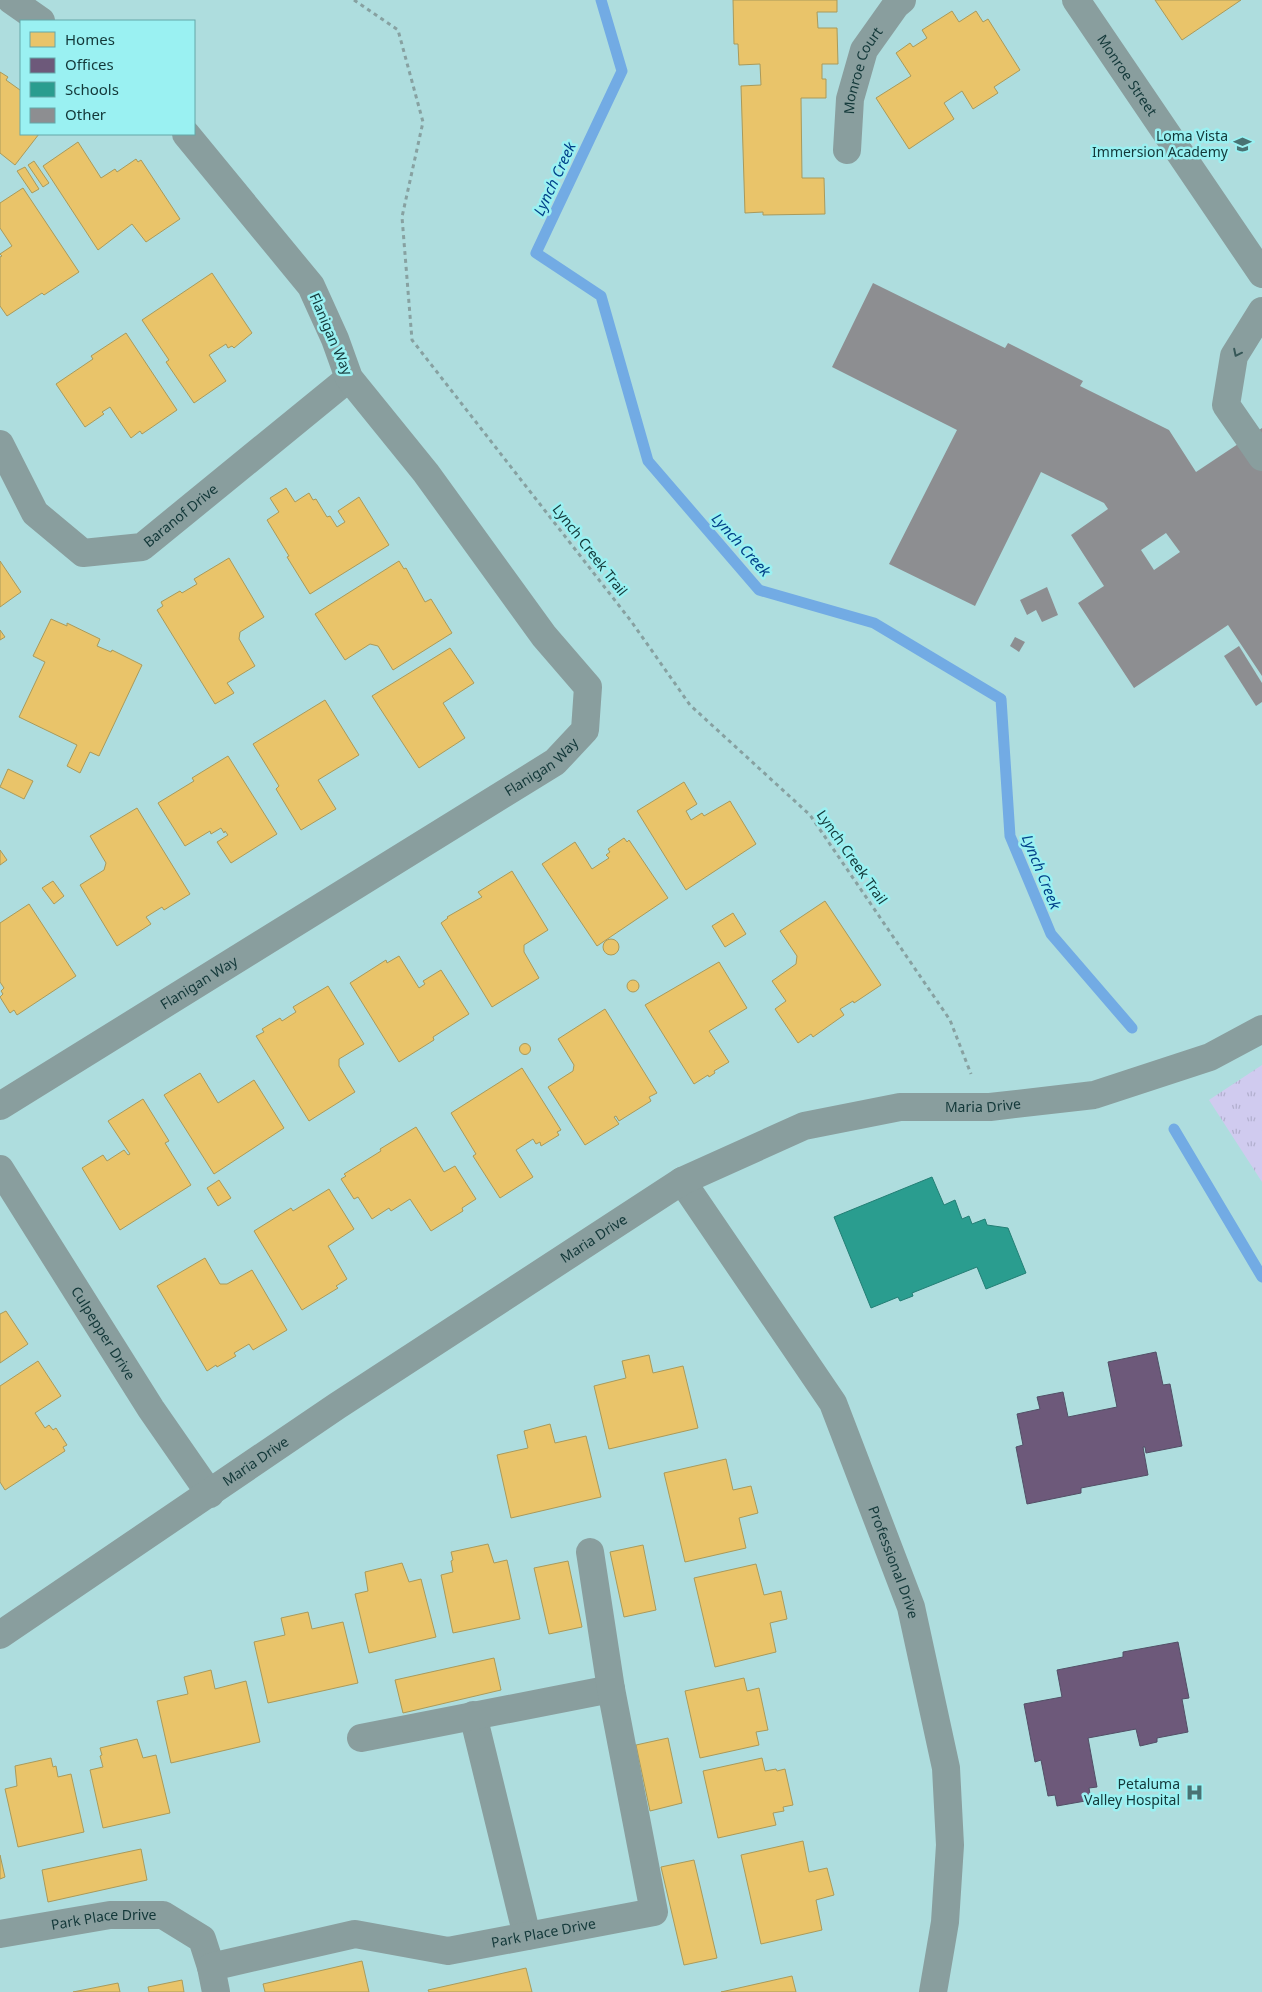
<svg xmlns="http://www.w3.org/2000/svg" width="1262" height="1992" viewBox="0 0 1262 1992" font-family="'Noto Sans',sans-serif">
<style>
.park{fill:url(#park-tufts)}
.homes{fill:#e9c46a;stroke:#a99a5b}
.offices{fill:#6d597a;stroke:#524f66}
.schools{fill:#2a9d8f;stroke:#237f75}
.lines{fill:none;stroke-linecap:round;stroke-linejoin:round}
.stream{stroke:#72abe4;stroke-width:11}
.building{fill:#8d8e91;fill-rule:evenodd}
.path{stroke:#87a1a1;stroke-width:3;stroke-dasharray:4 4;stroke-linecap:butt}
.minor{stroke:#899e9e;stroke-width:28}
.oneway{stroke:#365757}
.labels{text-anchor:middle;stroke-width:5;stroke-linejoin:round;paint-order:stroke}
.street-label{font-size:14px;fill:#133839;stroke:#9af1f2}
.poi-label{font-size:14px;fill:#133839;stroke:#9af1f2;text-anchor:end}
.water-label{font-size:15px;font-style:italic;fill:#014189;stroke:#9af1f2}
</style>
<defs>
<pattern id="park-tufts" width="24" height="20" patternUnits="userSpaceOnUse" patternTransform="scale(1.25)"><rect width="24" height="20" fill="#d0cbef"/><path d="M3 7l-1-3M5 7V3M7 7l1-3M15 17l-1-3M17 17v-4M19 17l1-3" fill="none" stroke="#b2afce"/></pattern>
</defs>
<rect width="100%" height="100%" fill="#aeddde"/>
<polygon class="park" points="1262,1065 1262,1182 1209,1100"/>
<g class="homes">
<polygon points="733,0 837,0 837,12 817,12 818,28 837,28 838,64 822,64 822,79 826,79 826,98 801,98 802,178 824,178 825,214 763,215 763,212 745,213 741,86 761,85 760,64 739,65 738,44 734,44"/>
<polygon points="1155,0 1241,0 1182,40"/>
<polygon points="952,11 959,22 976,11 983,22 988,19 1020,70 994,87 998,93 973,109 962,91 944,103 954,119 909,149 876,98 911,76 896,53 910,43 913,47 927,38 922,30"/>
<polygon points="0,72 8,77 6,80 20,90 21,88 21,134 39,134 15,165 0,153"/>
<polygon points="78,142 101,178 115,169 117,172 136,159 138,162 141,160 180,219 146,242 132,224 98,250 43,166"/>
<polygon points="34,161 49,183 43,187 28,165"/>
<polygon points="25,167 39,189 32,193 17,171"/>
<polygon points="23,188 79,272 44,295 42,293 7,316 0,306 0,257 2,256 0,254 12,246 0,228 0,203"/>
<polygon points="212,273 252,333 234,348 232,346 228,348 226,344 209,355 226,381 194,403 166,362 169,360 142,320"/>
<polygon points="126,333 177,410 142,434 140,431 131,438 110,407 102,412 104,414 85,427 56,384 93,359 91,356"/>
<polygon points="286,488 295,502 309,493 313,500 316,499 327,517 330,516 337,527 345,522 338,511 359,497 389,545 310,594 287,557 289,556 267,520 279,512 270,498"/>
<polygon points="229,558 264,617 240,632 239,639 255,666 227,683 234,693 215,704 157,610 163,606 161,602 180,591 182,593 197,584 194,579"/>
<polygon points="0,561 21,592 0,607"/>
<polygon points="399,561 404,569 406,568 425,602 431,599 452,633 393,670 378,646 370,644 345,660 315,614"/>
<polygon points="51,619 67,626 67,623 100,639 97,646 111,652 112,650 142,665 99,756 90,752 80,773 67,766 77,745 19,717 45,662 33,656"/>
<polygon points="0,630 5,637 0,640"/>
<polygon points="450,648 474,683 443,703 465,738 419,768 372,696"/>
<polygon points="325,700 359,755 318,780 336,809 301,830 276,789 279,786 253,744"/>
<polygon points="228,756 277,834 231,863 217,842 228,835 225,831 224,833 221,828 211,834 210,831 185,846 158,803 194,781 192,778"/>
<polygon points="8,769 33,781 24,799 0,787"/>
<polygon points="684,782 697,804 686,811 691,820 702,813 704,816 730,801 756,844 686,890 637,811"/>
<polygon points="137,808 190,894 164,910 162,907 146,917 151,924 117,946 80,885 104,870 106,863 90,836"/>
<polygon points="624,838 627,842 629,840 668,898 597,946 542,864 575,842 592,869 609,858 606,855 610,852 608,849"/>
<polygon points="0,850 7,860 0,865"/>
<polygon points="512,871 548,930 524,945 524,952 539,978 492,1007 441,923 448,918 447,917 482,897 478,892"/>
<polygon points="53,881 64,896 54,904 42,888"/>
<polygon points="825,901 881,985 854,1003 853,1001 840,1009 844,1015 813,1037 811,1034 798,1043 775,1009 786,1001 772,981 796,964 797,956 780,931"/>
<polygon points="29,904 76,976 17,1015 14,1010 10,1013 0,997 3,994 1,991 4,988 0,982 0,923"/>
<polygon points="733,913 746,934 725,947 712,926"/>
<circle cx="611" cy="947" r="8"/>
<polygon points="399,956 419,988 425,984 423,981 441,970 469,1014 433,1037 434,1040 399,1062 350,983 386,960 387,963"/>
<polygon points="719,962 747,1008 709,1031 729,1062 714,1071 715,1073 709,1077 708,1075 694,1084 645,1005"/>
<circle cx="633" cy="986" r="6"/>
<polygon points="328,986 364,1044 339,1059 339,1066 355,1092 309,1121 256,1036 264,1032 262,1029 280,1018 282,1021 296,1012 293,1007"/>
<polygon points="605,1009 657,1093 649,1097 651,1101 619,1121 616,1116 614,1117 619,1124 585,1145 548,1087 573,1071 574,1065 558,1039"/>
<circle cx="525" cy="1049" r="5.5"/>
<polygon points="522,1068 561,1130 557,1132 559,1135 541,1146 540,1142 536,1144 533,1139 516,1150 533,1177 500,1198 473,1156 476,1154 451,1113"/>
<polygon points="200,1073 218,1103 254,1080 284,1128 214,1174 164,1095"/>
<polygon points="143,1099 169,1141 165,1143 191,1185 120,1230 82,1168 103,1155 107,1161 124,1150 128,1155 130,1154 108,1121"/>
<polygon points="416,1127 444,1172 455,1166 476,1199 462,1208 463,1211 431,1231 410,1199 391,1211 389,1208 372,1219 358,1197 354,1199 341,1179 346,1176 344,1174 381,1151 380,1149"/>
<polygon points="219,1180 231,1198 218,1206 207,1188"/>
<polygon points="329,1189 354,1229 328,1246 347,1279 336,1286 338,1288 302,1310 254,1231 291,1208 293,1211"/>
<polygon points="205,1258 220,1284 227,1284 252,1270 287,1330 253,1350 249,1344 234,1353 236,1356 217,1367 216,1365 207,1371 157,1286"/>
<polygon points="6,1311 28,1344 0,1363 0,1314"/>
<polygon points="649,1355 653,1373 683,1366 698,1428 609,1449 594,1386 626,1378 622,1361"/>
<polygon points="38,1361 61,1396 35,1413 45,1428 49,1425 53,1430 56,1428 67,1445 63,1447 65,1451 5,1490 0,1482 0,1386"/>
<polygon points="550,1424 555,1443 586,1436 601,1497 511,1518 497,1455 528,1448 524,1431"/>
<polygon points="726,1459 733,1490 751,1486 758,1513 739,1518 746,1548 685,1562 664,1473"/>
<polygon points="488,1544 494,1563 507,1560 520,1619 453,1633 441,1575 453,1572 451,1561 453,1560 451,1552"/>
<polygon points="643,1545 656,1610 624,1617 610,1552"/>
<polygon points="568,1561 582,1627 549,1634 534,1568"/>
<polygon points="402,1563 409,1582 421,1579 436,1637 369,1653 355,1594 368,1591 365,1572"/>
<polygon points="756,1564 764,1595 781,1591 787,1619 770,1623 776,1652 715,1667 694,1578"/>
<polygon points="308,1612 312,1629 343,1622 358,1683 268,1703 254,1642 285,1635 281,1618"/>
<polygon points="494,1658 501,1690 403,1713 395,1680"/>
<polygon points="211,1670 215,1689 246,1681 260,1742 171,1763 157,1701 188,1694 184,1677"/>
<polygon points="744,1678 747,1691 759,1688 768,1730 756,1732 759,1745 700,1758 685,1691"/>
<polygon points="668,1738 682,1803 650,1811 636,1745"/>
<polygon points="137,1739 143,1758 156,1755 170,1813 103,1828 90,1770 103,1767 100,1756 102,1755 100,1748"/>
<polygon points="51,1758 53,1767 56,1766 58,1777 71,1774 84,1832 18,1847 5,1789 17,1786 15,1766"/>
<polygon points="762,1758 765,1771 776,1769 777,1771 785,1769 793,1805 783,1807 784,1811 773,1813 776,1825 718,1838 703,1771"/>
<polygon points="803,1841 809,1872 827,1868 834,1895 816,1900 822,1930 761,1944 741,1855"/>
<polygon points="141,1849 147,1880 48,1902 42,1870"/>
<polygon points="0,1855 5,1877 0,1879"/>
<polygon points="694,1860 717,1958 684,1965 661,1867"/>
<polygon points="362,1961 369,1992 265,1992 263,1984"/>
<polygon points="526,1968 532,1992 429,1992 428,1990"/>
<polygon points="792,1976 796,1992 721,1992"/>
<polygon points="182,1980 184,1992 149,1992 148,1987"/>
<polygon points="118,1983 120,1992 73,1992"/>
</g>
<g class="offices">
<polygon points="1156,1352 1163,1385 1170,1384 1182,1446 1146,1453 1145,1447 1143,1447 1148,1475 1081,1488 1081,1493 1027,1504 1016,1447 1023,1445 1017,1414 1040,1409 1037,1397 1063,1392 1068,1417 1117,1407 1108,1362"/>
<polygon points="1178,1642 1189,1698 1182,1699 1188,1732 1157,1738 1157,1742 1140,1746 1136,1729 1088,1738 1097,1787 1089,1788 1091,1800 1057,1806 1055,1795 1048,1796 1041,1760 1035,1762 1024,1704 1062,1697 1057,1670 1123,1657 1123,1652"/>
</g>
<polygon class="schools" points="932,1177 944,1205 955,1200 962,1219 969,1216 972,1224 985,1219 987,1225 1008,1228 1026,1273 986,1289 977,1267 912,1293 913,1296 900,1301 898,1297 871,1308 834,1217"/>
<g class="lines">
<g class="stream">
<polyline points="601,0 622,71 536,253 601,296 648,461 759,590 874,623 1001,699 1010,836 1051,934 1132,1028"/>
<polyline points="1174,1129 1262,1277"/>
</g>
</g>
<g class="building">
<path d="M873,283l132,65 3,-5 75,38 -3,5 89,44 27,42 66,-44v248l-34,-51 -94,63 -56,-85 26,-17 -33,-51 37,-26 -4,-6 -63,-31 -66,134 -86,-42 68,-134 -125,-63zM1166,533l14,19 -26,18 -13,-20z"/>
<polygon points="1047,587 1058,615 1042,622 1036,610 1027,615 1020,600"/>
<polygon points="1015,637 1025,642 1019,652 1010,646"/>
<polygon points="1239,646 1262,683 1262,702 1256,706 1224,656"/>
</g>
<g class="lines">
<polyline class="path" points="354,0 398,30 423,122 402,217 412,340 631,621 690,705 810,815 950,1020 971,1074"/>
<g class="minor">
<polyline points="11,0 41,21"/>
<path id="s1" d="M1076,0l186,274"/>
<path id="s2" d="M847,150l3,-51 14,-49 32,-45 6,-5"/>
<polyline points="1262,311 1234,356 1226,405 1262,457"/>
<path id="s3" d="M0,444l35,69 48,40 59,-6 207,-169"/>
<path id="s4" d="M0,1106l555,-344 30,-32 3,-43 -44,-51 -118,-163 -77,-95 -14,-39 -24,-53 -125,-152"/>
<path id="s5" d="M0,1169l151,240 59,85"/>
<path id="s6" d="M682,1181l151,222 78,204 35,161 4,77 -5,77 -12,70"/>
<path id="s7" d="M0,1635l337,-229 345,-225 122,-55 96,-19h90l104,-12 116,-38 52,-28"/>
<polyline points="473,1715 527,1936"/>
<polyline points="361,1738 611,1689"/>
<path id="s8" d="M0,1934l110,-19h53l39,24 9,28"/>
<path id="s9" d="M216,1992l-5,-25 144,-33 93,17 206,-39 -43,-223 -21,-137"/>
</g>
</g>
<defs><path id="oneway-chevron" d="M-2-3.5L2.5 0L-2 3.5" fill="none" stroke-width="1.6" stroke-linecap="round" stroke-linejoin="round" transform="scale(1.25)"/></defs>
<use class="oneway" href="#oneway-chevron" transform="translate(1237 353) rotate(116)"/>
<defs>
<symbol id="school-bare" viewBox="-9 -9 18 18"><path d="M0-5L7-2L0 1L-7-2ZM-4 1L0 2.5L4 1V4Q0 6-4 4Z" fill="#497273" stroke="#9af1f2" stroke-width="2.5" paint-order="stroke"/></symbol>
<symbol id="hospital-bare" viewBox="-9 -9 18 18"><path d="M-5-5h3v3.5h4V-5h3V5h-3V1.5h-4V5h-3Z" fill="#497273" stroke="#9af1f2" stroke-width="2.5" paint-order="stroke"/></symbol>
</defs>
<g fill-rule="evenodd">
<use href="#school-bare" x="1230" y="132" width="25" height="25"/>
<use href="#hospital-bare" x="1182" y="1780" width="25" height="25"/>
</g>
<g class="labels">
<g class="street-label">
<text dy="5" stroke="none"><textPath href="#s2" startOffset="82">Monroe Court</textPath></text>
<text dy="5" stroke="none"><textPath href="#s1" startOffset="91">Monroe Street</textPath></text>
<text transform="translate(331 334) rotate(67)" y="5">Flanigan Way</text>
<text dy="5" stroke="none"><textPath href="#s3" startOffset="249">Baranof Drive</textPath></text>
<text transform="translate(590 550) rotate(52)" y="5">Lynch Creek Trail</text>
<text dy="5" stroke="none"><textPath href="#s4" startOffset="639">Flanigan Way</textPath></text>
<text transform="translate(852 857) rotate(55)" y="5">Lynch Creek Trail</text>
<text dy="5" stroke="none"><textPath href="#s4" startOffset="234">Flanigan Way</textPath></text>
<text dy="5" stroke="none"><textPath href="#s7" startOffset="1134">Maria Drive</textPath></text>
<text dy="5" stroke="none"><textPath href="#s7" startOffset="714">Maria Drive</textPath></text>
<text dy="5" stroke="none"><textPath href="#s5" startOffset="194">Culpepper Drive</textPath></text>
<text dy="5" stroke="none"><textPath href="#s7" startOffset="309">Maria Drive</textPath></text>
<text dy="5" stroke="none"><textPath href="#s6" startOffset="439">Professional Drive</textPath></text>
<text dy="5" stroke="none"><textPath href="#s8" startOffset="105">Park Place Drive</textPath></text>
<text dy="5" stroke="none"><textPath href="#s9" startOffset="365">Park Place Drive</textPath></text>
</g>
<g class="poi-label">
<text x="1228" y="141">Loma Vista<tspan x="1228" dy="16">Immersion Academy</tspan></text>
<text x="1180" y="1789">Petaluma<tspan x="1180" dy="16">Valley Hospital</tspan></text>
</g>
<g class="water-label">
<text transform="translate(555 179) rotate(-65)" y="5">Lynch Creek</text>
<text transform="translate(741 545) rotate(48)" y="5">Lynch Creek</text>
<text transform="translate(1041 872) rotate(68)" y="5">Lynch Creek</text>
</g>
</g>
<rect x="20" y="20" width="175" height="115" fill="#9af1f2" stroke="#64a7a8"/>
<rect x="30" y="32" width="25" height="15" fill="#e9c46a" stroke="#64a7a8"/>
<text x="65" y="45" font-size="15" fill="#133839">Homes</text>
<rect x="30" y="58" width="25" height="15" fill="#6d597a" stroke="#64a7a8"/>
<text x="65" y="70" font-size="15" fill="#133839">Offices</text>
<rect x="30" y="82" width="25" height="15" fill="#2a9d8f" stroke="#64a7a8"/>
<text x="65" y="95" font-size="15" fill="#133839">Schools</text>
<rect x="30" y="108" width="25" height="15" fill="#8d8e91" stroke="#64a7a8"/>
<text x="65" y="120" font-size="15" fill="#133839">Other</text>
</svg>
